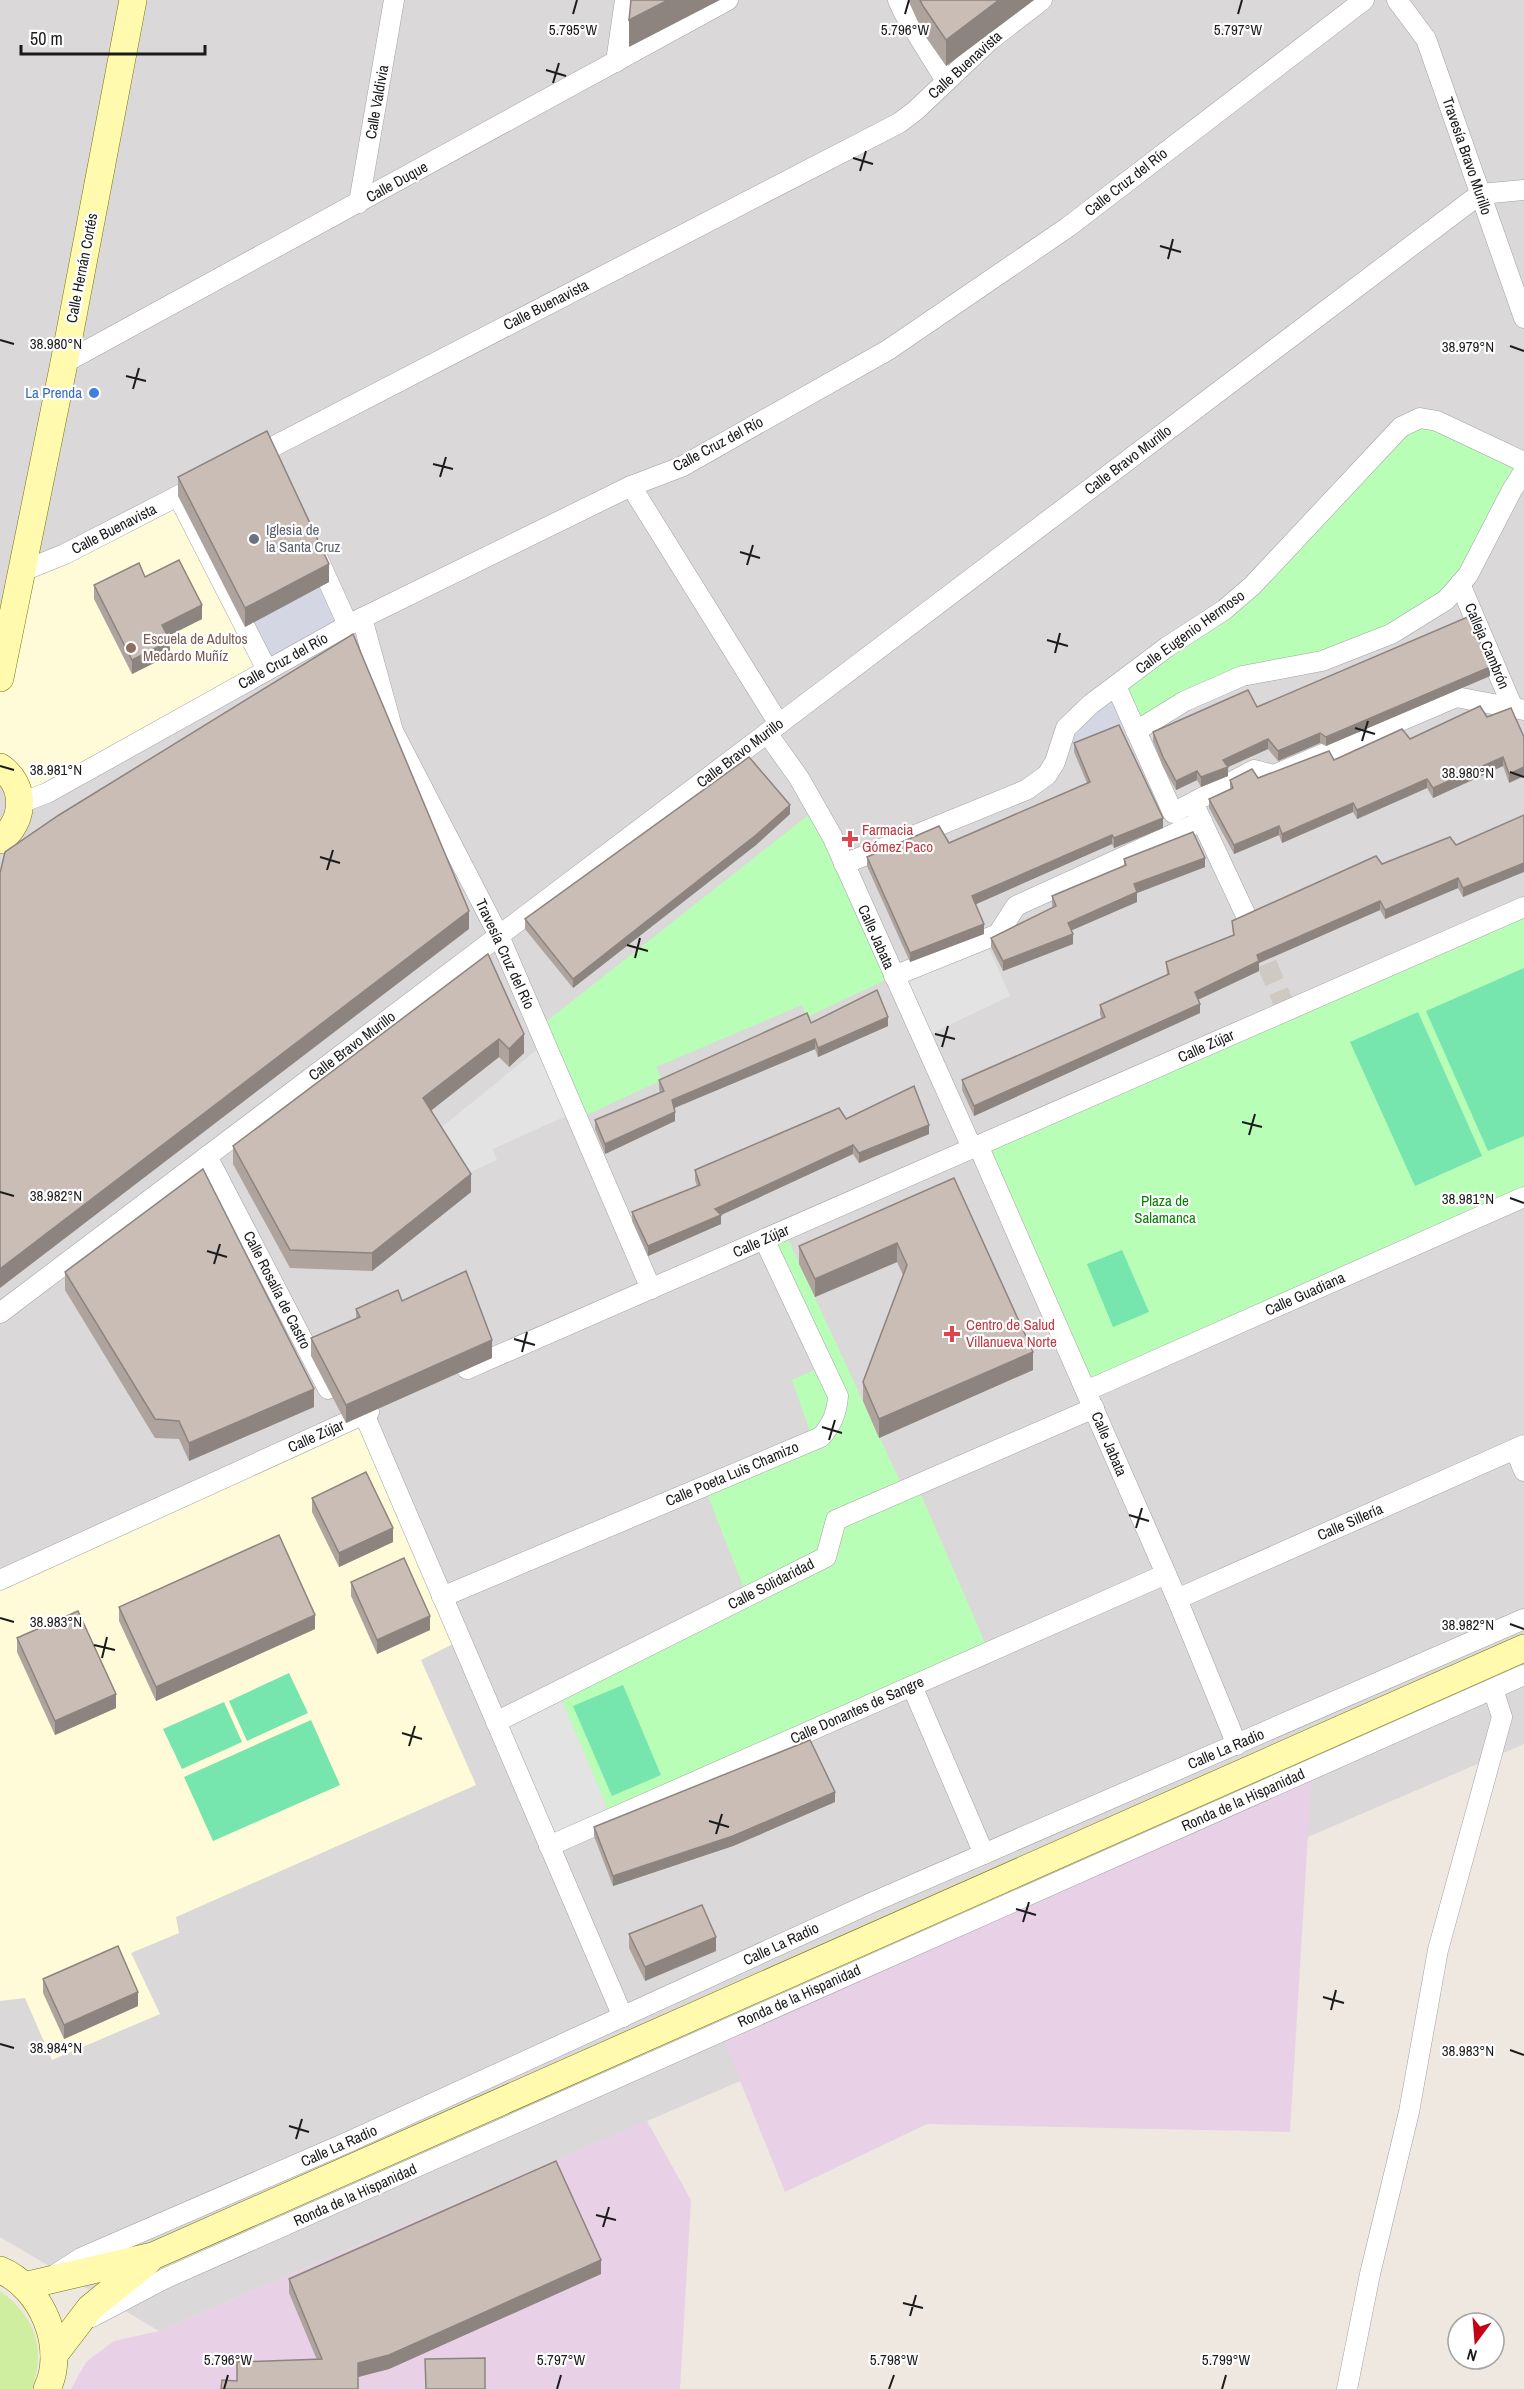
<svg xmlns="http://www.w3.org/2000/svg" width="1524" height="2389" viewBox="0 0 1524 2389" font-family="'Archivo Narrow',sans-serif">
<style>
.residential{fill:#dad8d8}
.industrial{fill:#e8d1e6}
.education{fill:#fffbd8}
.grass{fill:#cfeea0}
.park{fill:#b9feb7}
.pitch{fill:#76e5ae}
.parking{fill:#e3e3e3}
.plaza{fill:#d4d6e4}
.lines{fill:none;stroke-linecap:round;stroke-linejoin:round}
.street-tunnel{stroke:#cec9c2;stroke-width:20;stroke-dasharray:20 10;stroke-linecap:butt}
.street-casing{stroke:#a2a2a2;stroke-width:21}
.secondary-casing{stroke:#757500;stroke-width:28}
.street{stroke:#fff;stroke-width:20}
.secondary{stroke:#fffaad;stroke-width:27}
.wall{fill:#aea39d}
.shaded-wall{fill:#8d847f}
.building{fill:#cabdb6;stroke:#8d847f;stroke-width:1.5}
.ticks{fill:none;stroke:#1b1b1b;stroke-width:2}
.shop-dot{fill:#3f7fe0;stroke:#fff;stroke-width:2}
.worship-dot{fill:#6b7280;stroke:#fff;stroke-width:2}
.education-dot{fill:#8d6e63;stroke:#fff;stroke-width:2}
.health-dot{fill:#e0444e;stroke:#fff;stroke-width:2}
.labels{text-anchor:middle;stroke-width:4.5;stroke-linejoin:round;paint-order:stroke}
.street-label{font-size:15px;fill:#1b1b1b;stroke:#fff}
.shop-label{font-size:15px;fill:#366cbe;stroke:#fff;text-anchor:end}
.worship-label{font-size:15px;fill:#5b616d;stroke:#fff;text-anchor:start}
.education-label{font-size:15px;fill:#785e54;stroke:#fff;text-anchor:start}
.health-label{font-size:15px;fill:#be3a42;stroke:#fff;text-anchor:start}
.park-label{font-size:15px;fill:#058102;stroke:#fff}
.ticks-label{font-size:15px;text-anchor:middle;fill:#1b1b1b;stroke:#fff;stroke-width:4.5;stroke-linejoin:round;paint-order:stroke}
</style>
<rect width="100%" height="100%" fill="#eee8e0"/>
<polygon class="residential" points="0,0 1524,0 1524,1744 159,2331 0,2237"/>
<g class="industrial">
<polygon points="1312,1769 1290,2132 927,2124 785,2192 720,2031"/>
<polygon points="647,2121 691,2200 680,2389 71,2389 86,2362 114,2341 159,2331"/>
</g>
<g class="education">
<polygon points="178,496 267,670 20,803 0,767 0,678 23,571"/>
<polygon points="364,1414 461,1640 421,1660 476,1785 176,1917 179,1933 131,1953 160,2014 52,2060 25,1998 0,2001 0,1580"/>
</g>
<path class="grass" d="M0,2291c35,25 46,58 32,98h-32z"/>
<g class="park">
<polygon points="1420,418 1524,462 1468,575 1391,634 1242,676 1136,731 1116,686 1224,610"/>
<polygon points="816,809 894,976 807,1017 802,1005 656,1067 662,1080 578,1119 538,1028"/>
<polygon points="1524,907 1524,1197 1086,1391 978,1145"/>
<polygon points="784,1231 904,1490 917,1485 989,1652 612,1819 558,1691 747,1596 704,1486 813,1440 792,1380 823,1366 764,1239"/>
</g>
<g class="pitch">
<polygon points="1524,968 1524,1136 1488,1151 1426,1011"/>
<polygon points="1418,1012 1482,1156 1415,1186 1350,1042"/>
<polygon points="1122,1250 1149,1312 1113,1327 1087,1264"/>
<polygon points="289,1673 308,1713 247,1741 229,1701"/>
<polygon points="623,1685 661,1775 612,1796 573,1706"/>
<polygon points="224,1702 242,1742 182,1769 163,1729"/>
<polygon points="311,1720 340,1785 213,1841 184,1777"/>
</g>
<g class="parking">
<polygon points="985,939 1010,996 922,1038 894,976"/>
<polygon points="545,1043 575,1112 493,1149 497,1160 466,1174 436,1132"/>
<polygon points="558,1691 612,1819 549,1846 496,1722"/>
</g>
<g class="plaza">
<polygon points="329,582 348,625 267,670 245,627"/>
<polygon points="1114,691 1129,727 1061,754 1069,729"/>
</g>
<g class="lines">
<polyline class="street-tunnel" points="1255,936 1287,1011"/>
<defs>
<g id="street">
<polyline points="898,0 904,13 946,81"/>
<polyline points="1397,0 1426,39 1524,318"/>
<polyline points="616,62 625,0"/>
<polyline points="359,203 394,0"/>
<polyline points="64,363 728,0"/>
<polyline points="251,458 899,123 915,111 989,41 1042,0"/>
<polyline points="631,486 779,724"/>
<polyline points="178,496 267,670"/>
<polyline points="318,559 348,625"/>
<polyline points="23,571 65,554 201,484"/>
<polyline points="1460,584 1513,708"/>
<polyline points="362,618 393,731 499,936 651,1289"/>
<polyline points="1116,686 1173,813 1254,770 1274,775 1456,697 1524,710"/>
<polyline points="1136,731 1185,701 1242,676 1322,661 1391,634 1446,600 1468,575 1512,490 1524,471"/>
<polyline points="767,733 799,778 832,836 972,1148"/>
<polyline points="20,803 47,793 352,623 631,486 681,467 888,350 1068,227 1364,0"/>
<polyline points="1197,811 1249,922"/>
<polyline points="844,864 1026,790 1047,775 1055,762 1066,728 1091,704 1167,647 1224,610 1252,586 1401,427 1420,418 1437,421 1524,462"/>
<polyline points="894,976 998,934 1016,906 1202,821"/>
<polyline points="978,1145 1177,1599 1237,1745"/>
<polyline points="207,1156 328,1389"/>
<polyline points="0,1313 1480,194 1524,190"/>
<polyline points="467,1369 1524,907"/>
<polyline points="1086,1391 1524,1197"/>
<polyline points="364,1414 623,2017"/>
<polyline points="1515,1449 1524,1471"/>
<polyline points="0,1580 369,1412"/>
<path d="M442,1597l379,-160c11,-12 16,-24 17,-41l-74,-157"/>
<polyline points="1177,1599 1524,1445"/>
<polyline points="912,1686 984,1854"/>
<polyline points="496,1722 826,1557 836,1520 1094,1408"/>
<polyline points="549,1846 1166,1574"/>
<polyline points="56,2274 81,2258 346,2143 871,1903 1524,1619"/>
<polyline points="92,2317 164,2279 1524,1675"/>
<polyline points="1347,2389 1370,2274 1409,2112 1438,1950 1502,1717 1493,1689"/>
</g>
<g id="secondary">
<polyline points="0,678 64,363 133,0"/>
<path d="M0,767c27,18 25,55 0,73"/>
<path d="M0,2270c42,17 67,78 47,119"/>
<polyline points="24,2286 153,2256 1524,1648"/>
<polyline points="54,2355 90,2308 148,2261"/>
</g>
</defs>
<use href="#street" class="street-casing"/>
<use href="#secondary" class="secondary-casing"/>
<use href="#street" class="street"/>
<use href="#secondary" class="secondary"/>
</g>
<g class="wall">
<polygon points="908,0 1034,0 946,66 923,33"/>
<polygon points="178,477 329,582 245,627 178,496"/>
<polygon points="145,577 202,619 168,636 170,655 132,674 94,599 94,585"/>
<polygon points="1490,676 1326,746 1320,743 1278,761 1268,749 1228,767 1228,776 1201,787 1197,780 1176,790 1163,767 1153,741 1153,732 1257,707"/>
<polygon points="1511,708 1509,783 1503,766 1433,798 1427,788 1357,819 1353,812 1282,843 1279,835 1234,854 1209,808 1209,799 1230,789 1230,780 1258,778 1334,760 1487,717"/>
<polygon points="1074,743 1163,828 1114,848 1112,844 975,904 984,934 910,962 867,866 867,857 949,843 1087,783 1074,752"/>
<polygon points="790,814 756,845 573,988 525,929 525,919"/>
<polygon points="1524,815 1463,897 1458,888 1385,919 1380,910 1259,963 1259,971 1198,1000 1200,1013 974,1116 962,1090 962,1080 1102,1019 1100,1014 1100,1005 1167,975 1166,962 1233,935 1232,921 1382,864 1456,845"/>
<polygon points="1124,859 1205,867 1137,893 1137,902 1071,930 1073,944 1003,971 991,947 991,938 1053,908 1052,905 1052,896 1124,866"/>
<polygon points="488,954 524,1053 509,1067 499,1057 431,1110 471,1192 372,1271 290,1268 233,1164 233,1146"/>
<polygon points="811,1023 888,1026 818,1057 815,1049 674,1108 675,1121 605,1154 595,1129 595,1120 660,1093 659,1089 659,1080"/>
<polygon points="846,1119 929,1134 859,1163 853,1154 721,1215 721,1224 648,1256 632,1221 632,1212 697,1186 695,1180 695,1170"/>
<polygon points="954,1178 1033,1370 879,1438 863,1401 863,1382 903,1275 897,1262 815,1297 799,1264 799,1246"/>
<polygon points="65,1272 314,1407 189,1461 179,1439 155,1438 65,1290"/>
<polygon points="402,1301 492,1358 346,1423 311,1356 311,1338 356,1319 356,1309"/>
<polygon points="312,1498 393,1542 339,1567 312,1512"/>
<polygon points="351,1582 430,1630 377,1654 351,1596"/>
<polygon points="119,1607 315,1629 156,1701 119,1621"/>
<polygon points="17,1638 116,1708 55,1735 17,1652"/>
<polygon points="835,1802 733,1846 613,1886 594,1836 594,1827"/>
<polygon points="629,1934 716,1951 645,1981 629,1948"/>
<polygon points="43,1979 138,2006 64,2039 43,1993"/>
<polygon points="601,2274 389,2369 358,2377 237,2381 317,2360 289,2293 289,2279"/>
</g>
<g class="shaded-wall">
<polygon points="668,0 720,0 629,47 629,20"/>
<polygon points="999,0 1034,0 946,66 946,40"/>
<polygon points="329,564 329,582 245,627 245,608"/>
<polygon points="202,605 202,619 162,639 162,625"/>
<polygon points="170,641 170,655 132,674 132,660"/>
<polygon points="1490,667 1490,676 1326,746 1326,737"/>
<polygon points="1320,733 1320,743 1278,761 1278,751"/>
<polygon points="1268,739 1268,749 1228,767 1228,776 1201,787 1201,777 1223,760"/>
<polygon points="1503,757 1503,766 1433,798 1433,788"/>
<polygon points="1524,767 1524,776 1509,783 1509,774"/>
<polygon points="1197,771 1197,780 1176,790 1176,781"/>
<polygon points="1427,779 1427,788 1357,819 1357,810"/>
<polygon points="1353,803 1353,812 1282,843 1282,834"/>
<polygon points="790,805 790,814 756,845 573,988 573,979"/>
<polygon points="1163,818 1163,828 1114,848 1114,838"/>
<polygon points="1279,826 1279,835 1234,854 1234,845"/>
<polygon points="1112,835 1112,844 972,906 972,896"/>
<polygon points="1205,858 1205,867 1137,893 1137,902 1068,932 1068,923 1134,884"/>
<polygon points="1524,863 1524,872 1463,897 1463,888"/>
<polygon points="1458,878 1458,888 1385,919 1385,910"/>
<polygon points="1380,901 1380,910 1259,963 1259,971 1195,1001 1195,992 1257,955"/>
<polygon points="469,911 469,929 0,1288 0,1269"/>
<polygon points="984,924 984,934 910,962 910,953"/>
<polygon points="1073,934 1073,944 1003,971 1003,961"/>
<polygon points="1200,1004 1200,1013 974,1116 974,1106"/>
<polygon points="888,1017 888,1026 818,1057 818,1048"/>
<polygon points="524,1034 524,1053 509,1067 509,1049"/>
<polygon points="499,1039 499,1057 423,1117 423,1098"/>
<polygon points="815,1039 815,1049 672,1109 672,1100"/>
<polygon points="675,1112 675,1121 605,1154 605,1144"/>
<polygon points="929,1125 929,1134 859,1163 859,1153"/>
<polygon points="853,1145 853,1154 721,1215 721,1224 648,1256 648,1246 715,1209"/>
<polygon points="471,1174 471,1192 372,1271 372,1253"/>
<polygon points="897,1243 897,1262 815,1297 815,1279"/>
<polygon points="492,1340 492,1358 346,1423 346,1405"/>
<polygon points="1033,1352 1033,1370 879,1438 879,1419"/>
<polygon points="314,1389 314,1407 189,1461 189,1443"/>
<polygon points="393,1528 393,1542 339,1567 339,1553"/>
<polygon points="315,1615 315,1629 156,1701 156,1687"/>
<polygon points="430,1616 430,1630 377,1654 377,1640"/>
<polygon points="116,1694 116,1708 55,1735 55,1721"/>
<polygon points="835,1792 835,1802 733,1846 613,1886 613,1876"/>
<polygon points="716,1937 716,1951 645,1981 645,1967"/>
<polygon points="138,1992 138,2006 64,2039 64,2025"/>
<polygon points="601,2260 601,2274 389,2369 358,2377 358,2363"/>
</g>
<g class="building">
<polygon points="631,0 668,0 629,20"/>
<polygon points="920,0 999,0 946,40 923,6"/>
<polygon points="267,431 329,564 245,608 178,477"/>
<polygon points="179,560 202,605 162,625 170,641 132,660 94,585 139,563 145,577"/>
<polygon points="1470,616 1490,667 1326,737 1320,733 1278,751 1268,739 1223,760 1228,767 1201,777 1197,771 1176,781 1163,757 1153,732 1248,690 1257,707"/>
<polygon points="353,634 469,911 0,1269 0,873 5,852 59,815"/>
<polygon points="1480,706 1487,717 1511,708 1524,737 1524,767 1509,774 1503,757 1433,788 1427,779 1357,810 1353,803 1282,834 1279,826 1234,845 1209,799 1233,788 1230,780 1252,769 1258,778 1329,751 1334,760 1402,729 1410,739"/>
<polygon points="1119,725 1163,818 1114,838 1112,835 972,896 984,924 910,953 867,857 939,826 949,843 1090,782 1074,743"/>
<polygon points="749,757 790,805 756,835 573,979 525,919"/>
<polygon points="1524,815 1524,863 1463,888 1458,878 1385,910 1380,901 1257,955 1259,961 1195,992 1200,1004 974,1106 962,1080 1105,1017 1100,1005 1169,974 1166,962 1234,935 1232,921 1376,856 1382,864 1450,837 1456,845"/>
<polygon points="1193,832 1205,858 1134,884 1137,892 1068,923 1073,934 1003,961 991,938 1056,906 1052,896 1126,865 1124,859"/>
<polygon points="488,954 524,1034 509,1049 499,1039 423,1098 471,1174 372,1253 290,1250 233,1146"/>
<polygon points="877,990 888,1017 818,1048 815,1039 672,1100 675,1112 605,1144 595,1120 664,1091 659,1080 807,1013 811,1023"/>
<polygon points="914,1086 929,1125 859,1153 853,1145 715,1209 721,1215 648,1246 632,1212 700,1185 695,1170 839,1108 846,1119"/>
<polygon points="203,1169 314,1389 189,1443 179,1421 155,1419 65,1272"/>
<polygon points="954,1178 1033,1352 879,1419 863,1382 907,1265 897,1243 815,1279 799,1246"/>
<polygon points="466,1271 492,1340 346,1405 311,1338 360,1317 356,1309 398,1290 402,1301"/>
<polygon points="366,1472 393,1528 339,1553 312,1498"/>
<polygon points="279,1535 315,1615 156,1687 119,1607"/>
<polygon points="404,1558 430,1616 377,1640 351,1582"/>
<polygon points="78,1611 116,1694 55,1721 17,1638"/>
<polygon points="810,1740 835,1792 733,1836 613,1876 594,1827"/>
<polygon points="702,1905 716,1937 645,1967 629,1934"/>
<polygon points="118,1946 138,1992 64,2025 43,1979"/>
<polygon points="556,2161 601,2260 389,2355 358,2363 358,2389 221,2389 222,2380 237,2381 237,2362 322,2359 289,2279"/>
<polygon points="485,2358 485,2389 426,2389 425,2359"/>
</g>
<path class="ticks" d="M573,14l4,-14M905,14l4,-14M1238,14l4,-14M546,70l20,6M553,83l6,-20M853,158l20,6M860,171l6,-20M1160,246l21,6M1168,259l5,-20M0,340l14,4M1510,346l14,5M126,376l20,5M133,389l6,-21M433,464l20,5M440,477l6,-20M740,552l20,6M747,565l6,-20M1047,640l21,6M1055,653l5,-20M1355,728l20,6M1362,741l6,-20M0,766l14,4M1510,772l14,5M320,857l20,6M327,870l6,-20M627,945l21,6M635,958l5,-20M935,1034l20,5M942,1047l6,-21M1242,1122l20,5M1249,1135l6,-21M0,1192l14,4M1510,1198l14,5M207,1251l20,6M214,1264l6,-20M514,1339l21,6M522,1352l5,-20M822,1427l20,6M829,1440l6,-20M1129,1515l20,6M1136,1528l6,-20M0,1618l14,4M1510,1624l14,5M94,1645l21,5M102,1658l5,-21M402,1733l20,6M409,1746l6,-20M709,1821l20,6M716,1834l6,-20M1016,1909l20,6M1023,1922l6,-20M1323,1997l21,6M1331,2010l5,-20M0,2044l14,4M1510,2050l14,5M289,2126l20,6M296,2139l6,-20M596,2215l20,5M603,2227l6,-20M903,2303l20,5M910,2316l6,-21M224,2389l4,-14M557,2389l4,-14M889,2389l5,-14M1222,2389l4,-14"/>
<circle class="shop-dot" cx="94" cy="393" r="6"/>
<circle class="worship-dot" cx="254" cy="539" r="6"/>
<circle class="education-dot" cx="131" cy="648" r="6"/>
<g class="health-dot">
<path d="M847 830h6v6h6v6h-6v6h-6v-6h-6v-6h6z"/>
<path d="M949 1325h6v6h6v6h-6v6h-6v-6h-6v-6h6z"/>
</g>
<g class="labels">
<g class="street-label">
<text transform="translate(965 65) rotate(-42)" y="5">Calle Buenavista</text>
<text transform="translate(377 102) rotate(-80)" y="5">Calle Valdivia</text>
<text transform="translate(1467 156) rotate(71)" y="5">Travesía Bravo Murillo</text>
<text transform="translate(397 182) rotate(-29)" y="5">Calle Duque</text>
<text transform="translate(1126 182) rotate(-38)" y="5">Calle Cruz del Río</text>
<text transform="translate(82 268) rotate(-79)" y="5">Calle Hernán Cortés</text>
<text transform="translate(546 305) rotate(-27)" y="5">Calle Buenavista</text>
<text transform="translate(718 444) rotate(-28)" y="5">Calle Cruz del Río</text>
<text transform="translate(1128 460) rotate(-37)" y="5">Calle Bravo Murillo</text>
<text transform="translate(114 529) rotate(-27)" y="5">Calle Buenavista</text>
<text transform="translate(1190 632) rotate(-36)" y="5">Calle Eugenio Hermoso</text>
<text transform="translate(1487 646) rotate(67)" y="5">Calleja Cambrón</text>
<text transform="translate(283 661) rotate(-29)" y="5">Calle Cruz del Río</text>
<text transform="translate(740 753) rotate(-37)" y="5">Calle Bravo Murillo</text>
<text transform="translate(876 937) rotate(66)" y="5">Calle Jabata</text>
<text transform="translate(505 954) rotate(65)" y="5">Travesía Cruz del Río</text>
<text transform="translate(352 1046) rotate(-37)" y="5">Calle Bravo Murillo</text>
<text transform="translate(1206 1046) rotate(-24)" y="5">Calle Zújar</text>
<text transform="translate(761 1241) rotate(-24)" y="5">Calle Zújar</text>
<text transform="translate(277 1290) rotate(63)" y="5">Calle Rosalía de Castro</text>
<text transform="translate(1305 1294) rotate(-24)" y="5">Calle Guadiana</text>
<text transform="translate(316 1436) rotate(-24)" y="5">Calle Zújar</text>
<text transform="translate(1109 1444) rotate(67)" y="5">Calle Jabata</text>
<text transform="translate(732 1474) rotate(-23)" y="5">Calle Poeta Luis Chamizo</text>
<text transform="translate(1350 1522) rotate(-24)" y="5">Calle Sillería</text>
<text transform="translate(771 1584) rotate(-27)" y="5">Calle Solidaridad</text>
<text transform="translate(857 1710) rotate(-24)" y="5">Calle Donantes de Sangre</text>
<text transform="translate(1226 1749) rotate(-23)" y="5">Calle La Radio</text>
<text transform="translate(1243 1800) rotate(-24)" y="5">Ronda de la Hispanidad</text>
<text transform="translate(781 1944) rotate(-25)" y="5">Calle La Radio</text>
<text transform="translate(799 1996) rotate(-24)" y="5">Ronda de la Hispanidad</text>
<text transform="translate(339 2146) rotate(-24)" y="5">Calle La Radio</text>
<text transform="translate(355 2195) rotate(-24)" y="5">Ronda de la Hispanidad</text>
</g>
<g class="shop-label">
<text x="82" y="398">La Prenda</text>
</g>
<g class="worship-label">
<text x="266" y="535">Iglesia de<tspan x="266" dy="17">la Santa Cruz</tspan></text>
</g>
<g class="education-label">
<text x="143" y="644">Escuela de Adultos<tspan x="143" dy="17">Medardo Muñíz</tspan></text>
</g>
<g class="health-label">
<text x="862" y="835">Farmacia<tspan x="862" dy="17">Gómez Paco</tspan></text>
<text x="966" y="1330">Centro de Salud<tspan x="966" dy="17">Villanueva Norte</tspan></text>
</g>
<g class="park-label">
<text x="1165" y="1206">Plaza de<tspan x="1165" dy="17">Salamanca</tspan></text>
</g>
</g>
<g class="ticks-label">
<text x="573" y="35">5.795°W</text>
<text x="905" y="35">5.796°W</text>
<text x="1238" y="35">5.797°W</text>
<text x="56" y="349">38.980°N</text>
<text x="1468" y="352">38.979°N</text>
<text x="56" y="775">38.981°N</text>
<text x="1468" y="778">38.980°N</text>
<text x="56" y="1201">38.982°N</text>
<text x="1468" y="1204">38.981°N</text>
<text x="56" y="1627">38.983°N</text>
<text x="1468" y="1630">38.982°N</text>
<text x="56" y="2053">38.984°N</text>
<text x="1468" y="2056">38.983°N</text>
<text x="228" y="2365">5.796°W</text>
<text x="561" y="2365">5.797°W</text>
<text x="894" y="2365">5.798°W</text>
<text x="1226" y="2365">5.799°W</text>
</g>
<g transform="translate(1476 2341) rotate(196)"><circle r="28" fill="#ffffff" stroke="#a4a4a4" stroke-width="1.5"/>
<path d="M0-4.5L10 22L0 15L-10 22Z" fill="#c70016"/>
<text y="-9" font-size="16" font-weight="bold" text-anchor="middle" fill="#1b1b1b">N</text>
</g>
<path d="M21 45v9h184v-9" fill="none" stroke="#1b1b1b" stroke-width="3"/>
<text x="30" y="45" font-size="18" fill="#1b1b1b" stroke="#ffffff" stroke-width="4.5" paint-order="stroke">50 m</text>
</svg>
